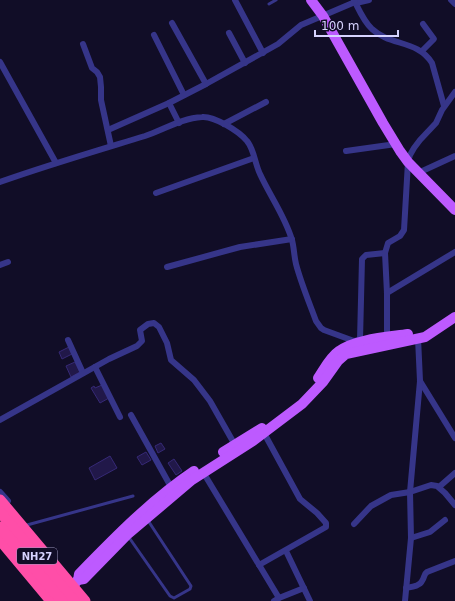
<svg xmlns="http://www.w3.org/2000/svg" width="455" height="601" viewBox="0 0 455 601" font-family="'DejaVu Sans',sans-serif">
<style>
.building{fill:#211849;stroke:#362976}
.lines{fill:none;stroke-linecap:round;stroke-linejoin:round}
.lane{stroke:#363589;stroke-width:3}
.street{stroke:#363589;stroke-width:6}
.primary{stroke:#bd5aff;stroke-width:10}
.highway{stroke:#ff4ea8;stroke-width:11}
.highway-bridge{stroke:#ff4ea8;stroke-width:11}
.labels{text-anchor:middle;stroke-width:3;stroke-linejoin:round;paint-order:stroke}
.shield{fill:#110d27;stroke:#9c98be;stroke-width:1}
.shield-label{font-size:10px;font-weight:bold;fill:#d7d3ff}
</style>
<rect width="100%" height="100%" fill="#110d27"/>
<g class="building">
<polygon points="69,347 72,354 62,359 59,352"/>
<polygon points="75,362 80,372 71,377 66,366"/>
<polygon points="102,385 109,398 100,403 91,388 94,386 95,388"/>
<polygon points="161,443 165,449 158,453 155,446"/>
<polygon points="146,452 151,460 142,465 137,457"/>
<polygon points="110,456 117,468 95,480 89,468"/>
<polygon points="174,459 182,471 176,475 168,463"/>
</g>
<g class="lines">
<g class="lane">
<polyline points="269,4 276,0"/>
<polyline points="27,525 133,496"/>
<polyline points="128,536 170,596 174,598 190,589 191,586 147,519"/>
</g>
<g class="street">
<polyline points="235,0 263,53"/>
<path d="M354,0c5,10 10,22 18,29 18,17 46,11 60,34l12,43"/>
<polyline points="451,0 455,4"/>
<polyline points="356,3 369,0"/>
<polyline points="172,23 206,84"/>
<polyline points="229,33 245,63"/>
<polyline points="154,35 184,95"/>
<polyline points="83,44 92,68 97,72 100,77 101,87 101,100 111,146"/>
<polyline points="422,51 434,39 423,24"/>
<polyline points="0,62 56,163"/>
<polyline points="169,103 179,123"/>
<polyline points="224,124 266,102"/>
<polyline points="108,130 169,103 206,84 278,44 301,25 355,2"/>
<polyline points="346,151 396,144"/>
<polyline points="418,173 455,156"/>
<path d="M0,182c48,-17 96,-31 145,-46 18,-6 37,-18 57,-19 12,-1 37,14 45,24 7,8 8,23 13,33 10,22 25,42 32,66 2,7 2,16 4,24 5,19 13,38 20,57l5,7 3,2 30,11 6,-1 2,-81 4,-4 19,-2"/>
<polyline points="156,193 254,158"/>
<polyline points="0,265 8,262"/>
<polyline points="167,267 240,247 292,239"/>
<polyline points="387,293 455,252"/>
<polyline points="387,337 387,293 385,253 388,243 400,236 404,230 408,162 410,155 414,148 420,140 436,123 442,110 455,92"/>
<polyline points="68,340 83,373"/>
<polyline points="95,367 120,417"/>
<polyline points="420,381 455,438"/>
<polyline points="131,415 171,487"/>
<polyline points="0,420 109,359 137,346 142,341 140,330 148,324 154,323 159,327 167,343 171,360 194,380 210,401 235,445"/>
<polyline points="203,472 279,598"/>
<polyline points="439,487 455,473"/>
<polyline points="0,492 8,501"/>
<polyline points="354,524 371,506 391,495 410,492 431,485 437,486 445,493 455,505"/>
<polyline points="411,538 430,532 445,520"/>
<polyline points="286,551 310,601"/>
<polyline points="259,565 326,527 326,523 317,513 300,499 264,433"/>
<path d="M406,588c5,-1 14,-2 16,-7 3,-4 1,-6 5,-9l28,-11"/>
<polyline points="274,601 279,598 304,588"/>
<polyline points="405,601 411,538 410,492 420,381 418,338"/>
</g>
<g class="primary">
<polyline points="311,0 323,16 383,123 400,151 408,162 455,210"/>
<path d="M318,378c6,-9 12,-21 21,-27 16,-12 49,-14 69,-17"/>
<polyline points="223,452 262,428"/>
<path d="M78,580l1,-6c36,-37 72,-74 115,-103"/>
<polyline points="67,592 78,580 84,579 127,535 192,480 253,441 302,404 323,382 338,361 346,354 425,337 455,317"/>
</g>
<g class="highway">
<polyline points="0,500 85,601"/>
<polyline points="0,540 51,601"/>
</g>
<g class="highway-bridge">
<polyline points="0,512 74,601"/>
<polyline points="0,527 62,601"/>
</g>
</g>
<g class="labels">
<rect class="shield" x="17" y="548" width="40" height="16" rx="3"/>
<g class="shield-label">
<text x="37" y="560">NH27</text>
</g>
</g>
<path d="M315 30v6h83v-6" fill="none" stroke="#d7d3ff" stroke-width="2"/>
<text x="321" y="30" font-size="12" fill="#d7d3ff" stroke="#110d27" stroke-width="3" paint-order="stroke">100 m</text>
</svg>
